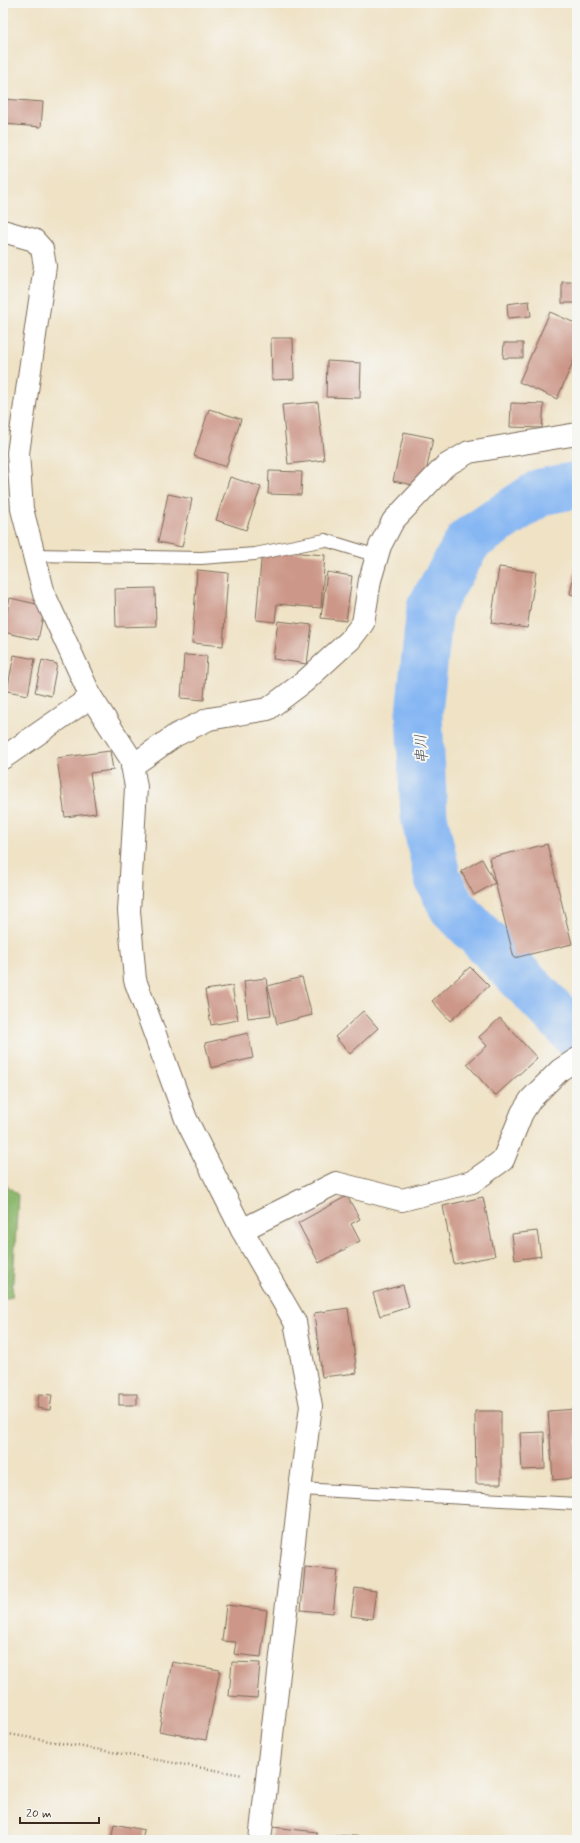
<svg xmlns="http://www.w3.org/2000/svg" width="580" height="1843" viewBox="0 0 580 1843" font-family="Mynerve,'Klee One',sans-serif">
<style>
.forest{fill:#8db86e;stroke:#647146}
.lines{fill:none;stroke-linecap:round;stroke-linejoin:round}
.river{stroke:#87b7f3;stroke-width:47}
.building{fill:#cc9788}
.lane-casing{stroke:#7a6a58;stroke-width:14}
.street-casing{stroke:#7a6a58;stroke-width:24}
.path{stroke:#7a6a58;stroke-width:2.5;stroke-dasharray:1 3;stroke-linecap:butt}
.lane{stroke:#fff;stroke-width:12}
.street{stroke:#fff;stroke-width:22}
.labels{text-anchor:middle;stroke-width:4;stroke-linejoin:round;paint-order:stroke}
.water-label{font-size:15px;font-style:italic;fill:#52545e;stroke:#f6f6f2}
</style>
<rect width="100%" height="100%" fill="#f6f6f2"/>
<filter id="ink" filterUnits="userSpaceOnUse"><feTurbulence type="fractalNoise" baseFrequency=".025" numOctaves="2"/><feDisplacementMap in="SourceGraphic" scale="8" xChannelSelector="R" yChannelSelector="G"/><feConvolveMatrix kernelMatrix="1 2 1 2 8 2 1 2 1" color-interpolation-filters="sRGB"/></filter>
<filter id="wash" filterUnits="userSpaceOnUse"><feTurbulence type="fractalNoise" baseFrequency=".012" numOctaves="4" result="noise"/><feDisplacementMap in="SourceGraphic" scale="16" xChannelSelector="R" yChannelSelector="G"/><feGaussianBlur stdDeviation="0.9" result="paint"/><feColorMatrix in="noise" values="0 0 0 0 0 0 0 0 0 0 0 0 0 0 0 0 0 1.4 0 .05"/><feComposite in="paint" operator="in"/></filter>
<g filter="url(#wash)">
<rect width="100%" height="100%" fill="#efe2c5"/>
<polygon class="forest" points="3,1182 18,1195 12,1297 3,1299"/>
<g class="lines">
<polyline class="river" points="577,485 541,492 469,540 430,608 419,713 424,816 438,879 452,907 577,1036"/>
</g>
<g id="blocks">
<g class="building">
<polygon points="3,99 43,102 41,127 3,124"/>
<rect x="562" y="282" width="15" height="21"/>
<polygon points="529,301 531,316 508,318 507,304"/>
<polygon points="550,312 577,324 577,353 557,399 519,382"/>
<polygon points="271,338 293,338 294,379 272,380"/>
<polygon points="504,343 523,343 523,358 503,358"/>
<polygon points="327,361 361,363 360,398 326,397"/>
<polygon points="318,402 324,460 288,464 282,405"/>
<polygon points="511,403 544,404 542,428 510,427"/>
<polygon points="209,409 241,419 226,467 194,456"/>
<polygon points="404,432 433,438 423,487 393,481"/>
<polygon points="269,471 302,472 301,495 268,494"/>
<polygon points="230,477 261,487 246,530 216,520"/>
<polygon points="168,494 192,499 182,547 158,542"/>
<polygon points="262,550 325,555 321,608 277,604 275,622 256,620"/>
<polygon points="576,564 577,564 577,596 570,594"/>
<polygon points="499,567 536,572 527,628 491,623"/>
<polygon points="197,570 228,573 223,646 192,643"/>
<polygon points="327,572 352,576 346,621 321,618"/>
<polygon points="155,588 156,626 116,627 115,589"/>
<polygon points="10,598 45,606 38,640 3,632"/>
<polygon points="278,621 312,625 307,664 273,659"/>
<polygon points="14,655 35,659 28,695 7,691"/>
<polygon points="184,655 207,656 204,700 181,698"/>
<polygon points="42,660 57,664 51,696 35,692"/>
<polygon points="110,751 113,770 90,773 96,813 65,817 57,758"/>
<polygon points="547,844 572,944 514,958 489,858"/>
<polygon points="482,859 495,883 474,895 461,871"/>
<polygon points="470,967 489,986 450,1021 432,1001"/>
<polygon points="302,977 312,1015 277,1024 268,986"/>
<polygon points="266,978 271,1015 248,1018 244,981"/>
<polygon points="232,986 238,1020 211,1025 205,990"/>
<polygon points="363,1011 378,1028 350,1054 335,1037"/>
<polygon points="500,1018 537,1058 495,1096 467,1064 487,1046 479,1037"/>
<polygon points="248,1033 253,1058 211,1068 205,1043"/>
<polygon points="347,1196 360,1219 351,1224 360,1241 319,1263 298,1223"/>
<polygon points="483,1197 495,1256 454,1264 443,1206"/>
<polygon points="537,1231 541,1256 515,1260 512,1234"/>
<polygon points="403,1285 409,1307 380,1316 373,1293"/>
<polygon points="348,1308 357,1373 322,1377 314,1313"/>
<polygon points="39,1394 52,1395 50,1410 37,1408"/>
<rect x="119" y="1394" width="18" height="11"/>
<polygon points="577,1409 577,1458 575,1458 576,1478 553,1480 548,1411"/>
<polygon points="475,1411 501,1411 501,1484 476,1484"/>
<polygon points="544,1432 545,1469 522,1470 520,1433"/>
<polygon points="305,1567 338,1570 333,1613 301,1610"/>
<polygon points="355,1588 376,1591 372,1619 351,1616"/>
<polygon points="226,1605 267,1610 261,1657 234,1654 236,1642 222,1641"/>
<polygon points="172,1662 220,1670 206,1740 159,1731"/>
<polygon points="232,1662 260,1663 257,1698 229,1696"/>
<polygon points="114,1824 144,1830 142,1840 111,1840"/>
<polygon points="272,1827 317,1832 316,1840 271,1840"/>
<polygon points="336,1835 368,1837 368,1840 335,1840"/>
</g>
</g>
</g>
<g filter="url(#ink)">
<use href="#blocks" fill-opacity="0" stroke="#7a6a58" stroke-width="1"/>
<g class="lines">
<defs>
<g id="lane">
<polyline points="34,555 201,558 255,554 325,540 377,556"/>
<polyline points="300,1489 577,1504"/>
</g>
<g id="street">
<polyline points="3,231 34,240 42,249 45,266 18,453 22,509 44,594 91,697 131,759 136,787 129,911 135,980 186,1119 242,1230 295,1322 311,1406 300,1489 260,1840"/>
<polyline points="3,758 91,697"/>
<polyline points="132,766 176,735 209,719 268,709 304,682 350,640 363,623 370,580 380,546 393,521 445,466 469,452 577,434"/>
<polyline points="242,1230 336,1183 402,1200 472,1182 503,1160 522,1113 531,1099 560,1070 577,1059"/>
</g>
</defs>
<use href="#lane" class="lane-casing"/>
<use href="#street" class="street-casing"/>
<polyline class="path" points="3,1733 243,1775"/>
<use href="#lane" class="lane"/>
<use href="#street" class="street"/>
</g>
</g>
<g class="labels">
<g class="water-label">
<text transform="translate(421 749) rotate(-93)" y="5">串川</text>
</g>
</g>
<rect width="580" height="1843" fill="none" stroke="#f6f6f2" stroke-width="16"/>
<path d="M20 1817v6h79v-6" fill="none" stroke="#3b2a1e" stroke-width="2"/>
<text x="26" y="1817" font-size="12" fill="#3b2a1e" stroke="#f6f6f2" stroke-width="3" paint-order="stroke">20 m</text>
</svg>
